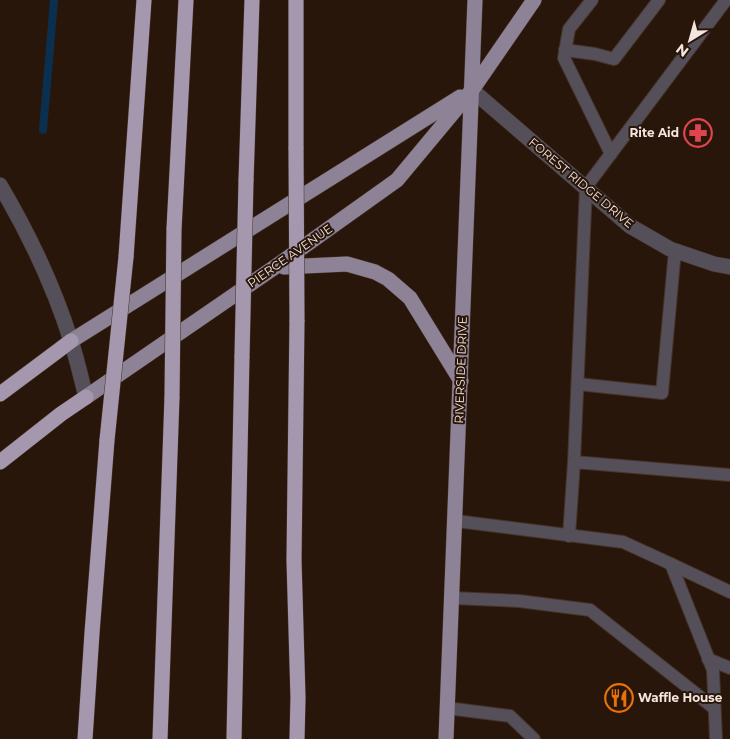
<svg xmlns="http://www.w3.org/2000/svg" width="730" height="739" viewBox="0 0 730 739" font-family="Montserrat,sans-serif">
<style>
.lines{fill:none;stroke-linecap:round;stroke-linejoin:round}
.stream{stroke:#0b304f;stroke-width:8}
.service-casing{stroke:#453329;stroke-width:14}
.minor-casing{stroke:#453329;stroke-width:16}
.primary-casing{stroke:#453329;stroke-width:16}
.motorway-casing{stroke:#453329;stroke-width:16}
.service{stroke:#544f58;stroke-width:12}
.minor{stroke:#544f58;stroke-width:15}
.primary{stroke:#8e8396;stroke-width:15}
.motorway{stroke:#a598ae;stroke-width:15}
.motorway-bridge-casing{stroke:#453329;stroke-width:16;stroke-linecap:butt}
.motorway-bridge{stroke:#a598ae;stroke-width:15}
.labels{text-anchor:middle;stroke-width:4;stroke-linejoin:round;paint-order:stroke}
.poi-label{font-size:12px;font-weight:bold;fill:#f4e6df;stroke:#29160b;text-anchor:end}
.street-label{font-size:12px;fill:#f4e6df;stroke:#29160b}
</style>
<rect width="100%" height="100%" fill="#29160b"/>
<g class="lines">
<polyline class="stream" points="43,130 54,0"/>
<defs>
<g id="service">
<polyline points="592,0 569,29 564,58 611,154"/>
<polyline points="565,50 595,54 614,59 659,0"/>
<polyline points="578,384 662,393 675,250"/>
<polyline points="574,462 586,187 726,0"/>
<polyline points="456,521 623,542 671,564 713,670 716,739"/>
<polyline points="569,536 574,462 730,475"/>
<polyline points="671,564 730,592"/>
<polyline points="452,598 519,601 590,610 714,708"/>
<polyline points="708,659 730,668"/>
<polyline points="447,708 510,716 534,739"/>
</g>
<g id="minor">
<polyline points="472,90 630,226 670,249 714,264 730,267"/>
<path d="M0,185c29,49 54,102 71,156 6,18 10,37 15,56"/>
</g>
<g id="primary">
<polyline points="284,267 347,264 375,272 388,279 410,298 461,381"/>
<polyline points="71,341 460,97"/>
<polyline points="86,397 275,267 397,180 472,90 534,0"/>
<polyline points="446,739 475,0"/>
</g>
<g id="motorway">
<polyline points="296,0 296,149"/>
<polyline points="246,181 252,0"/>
<polyline points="174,229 186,0"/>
<polyline points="126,257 144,0"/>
<polyline points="297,320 294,560 298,698 297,739"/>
<polyline points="0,394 71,341"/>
<polyline points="0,462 61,414 86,397"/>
<polyline points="85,739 92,633 107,440"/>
<polyline points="160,739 172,397"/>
<polyline points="234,739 242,356"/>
</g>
</defs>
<use href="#service" class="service-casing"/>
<use href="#minor" class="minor-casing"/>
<use href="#primary" class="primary-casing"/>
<use href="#motorway" class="motorway-casing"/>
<use href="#service" class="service"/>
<use href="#minor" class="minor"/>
<use href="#primary" class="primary"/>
<use href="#motorway" class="motorway"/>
<defs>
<g id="motorway-bridge">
<polyline points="296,149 297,320"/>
<polyline points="242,356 246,181"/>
<polyline points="172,397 174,229"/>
<polyline points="107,440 126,257"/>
</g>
</defs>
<use href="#motorway-bridge" class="motorway-bridge-casing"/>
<use href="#motorway-bridge" class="motorway-bridge"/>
</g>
<defs>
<symbol id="pharmacy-ring" viewBox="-11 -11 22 22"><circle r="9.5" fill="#29160b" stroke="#e0444e" stroke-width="1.5"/><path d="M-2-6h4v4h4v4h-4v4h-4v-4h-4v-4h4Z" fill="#e0444e"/></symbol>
<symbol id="restaurant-ring" viewBox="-11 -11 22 22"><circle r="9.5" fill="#29160b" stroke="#e8710a" stroke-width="1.5"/><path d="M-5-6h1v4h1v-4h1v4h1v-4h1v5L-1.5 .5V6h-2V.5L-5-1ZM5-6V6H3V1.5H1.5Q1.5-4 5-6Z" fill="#e8710a"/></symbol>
</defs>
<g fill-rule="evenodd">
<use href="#pharmacy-ring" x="682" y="117" width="32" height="32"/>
<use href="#restaurant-ring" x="603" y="682" width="32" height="32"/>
</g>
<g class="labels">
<g class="poi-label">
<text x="679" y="137">Rite Aid</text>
<text x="638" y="702" text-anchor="start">Waffle House</text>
</g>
<g class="street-label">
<text transform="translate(581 183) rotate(40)" y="4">FOREST RIDGE DRIVE</text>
<text transform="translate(290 256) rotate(-35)" y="4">PIERCE AVENUE</text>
<text transform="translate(461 370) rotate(-88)" y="4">RIVERSIDE DRIVE</text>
</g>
</g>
<g transform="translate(690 40) rotate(217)" stroke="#29160b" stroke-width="4" paint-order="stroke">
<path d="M0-4L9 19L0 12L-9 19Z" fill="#f4e6df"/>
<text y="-8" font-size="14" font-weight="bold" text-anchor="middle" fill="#f4e6df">N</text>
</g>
</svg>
